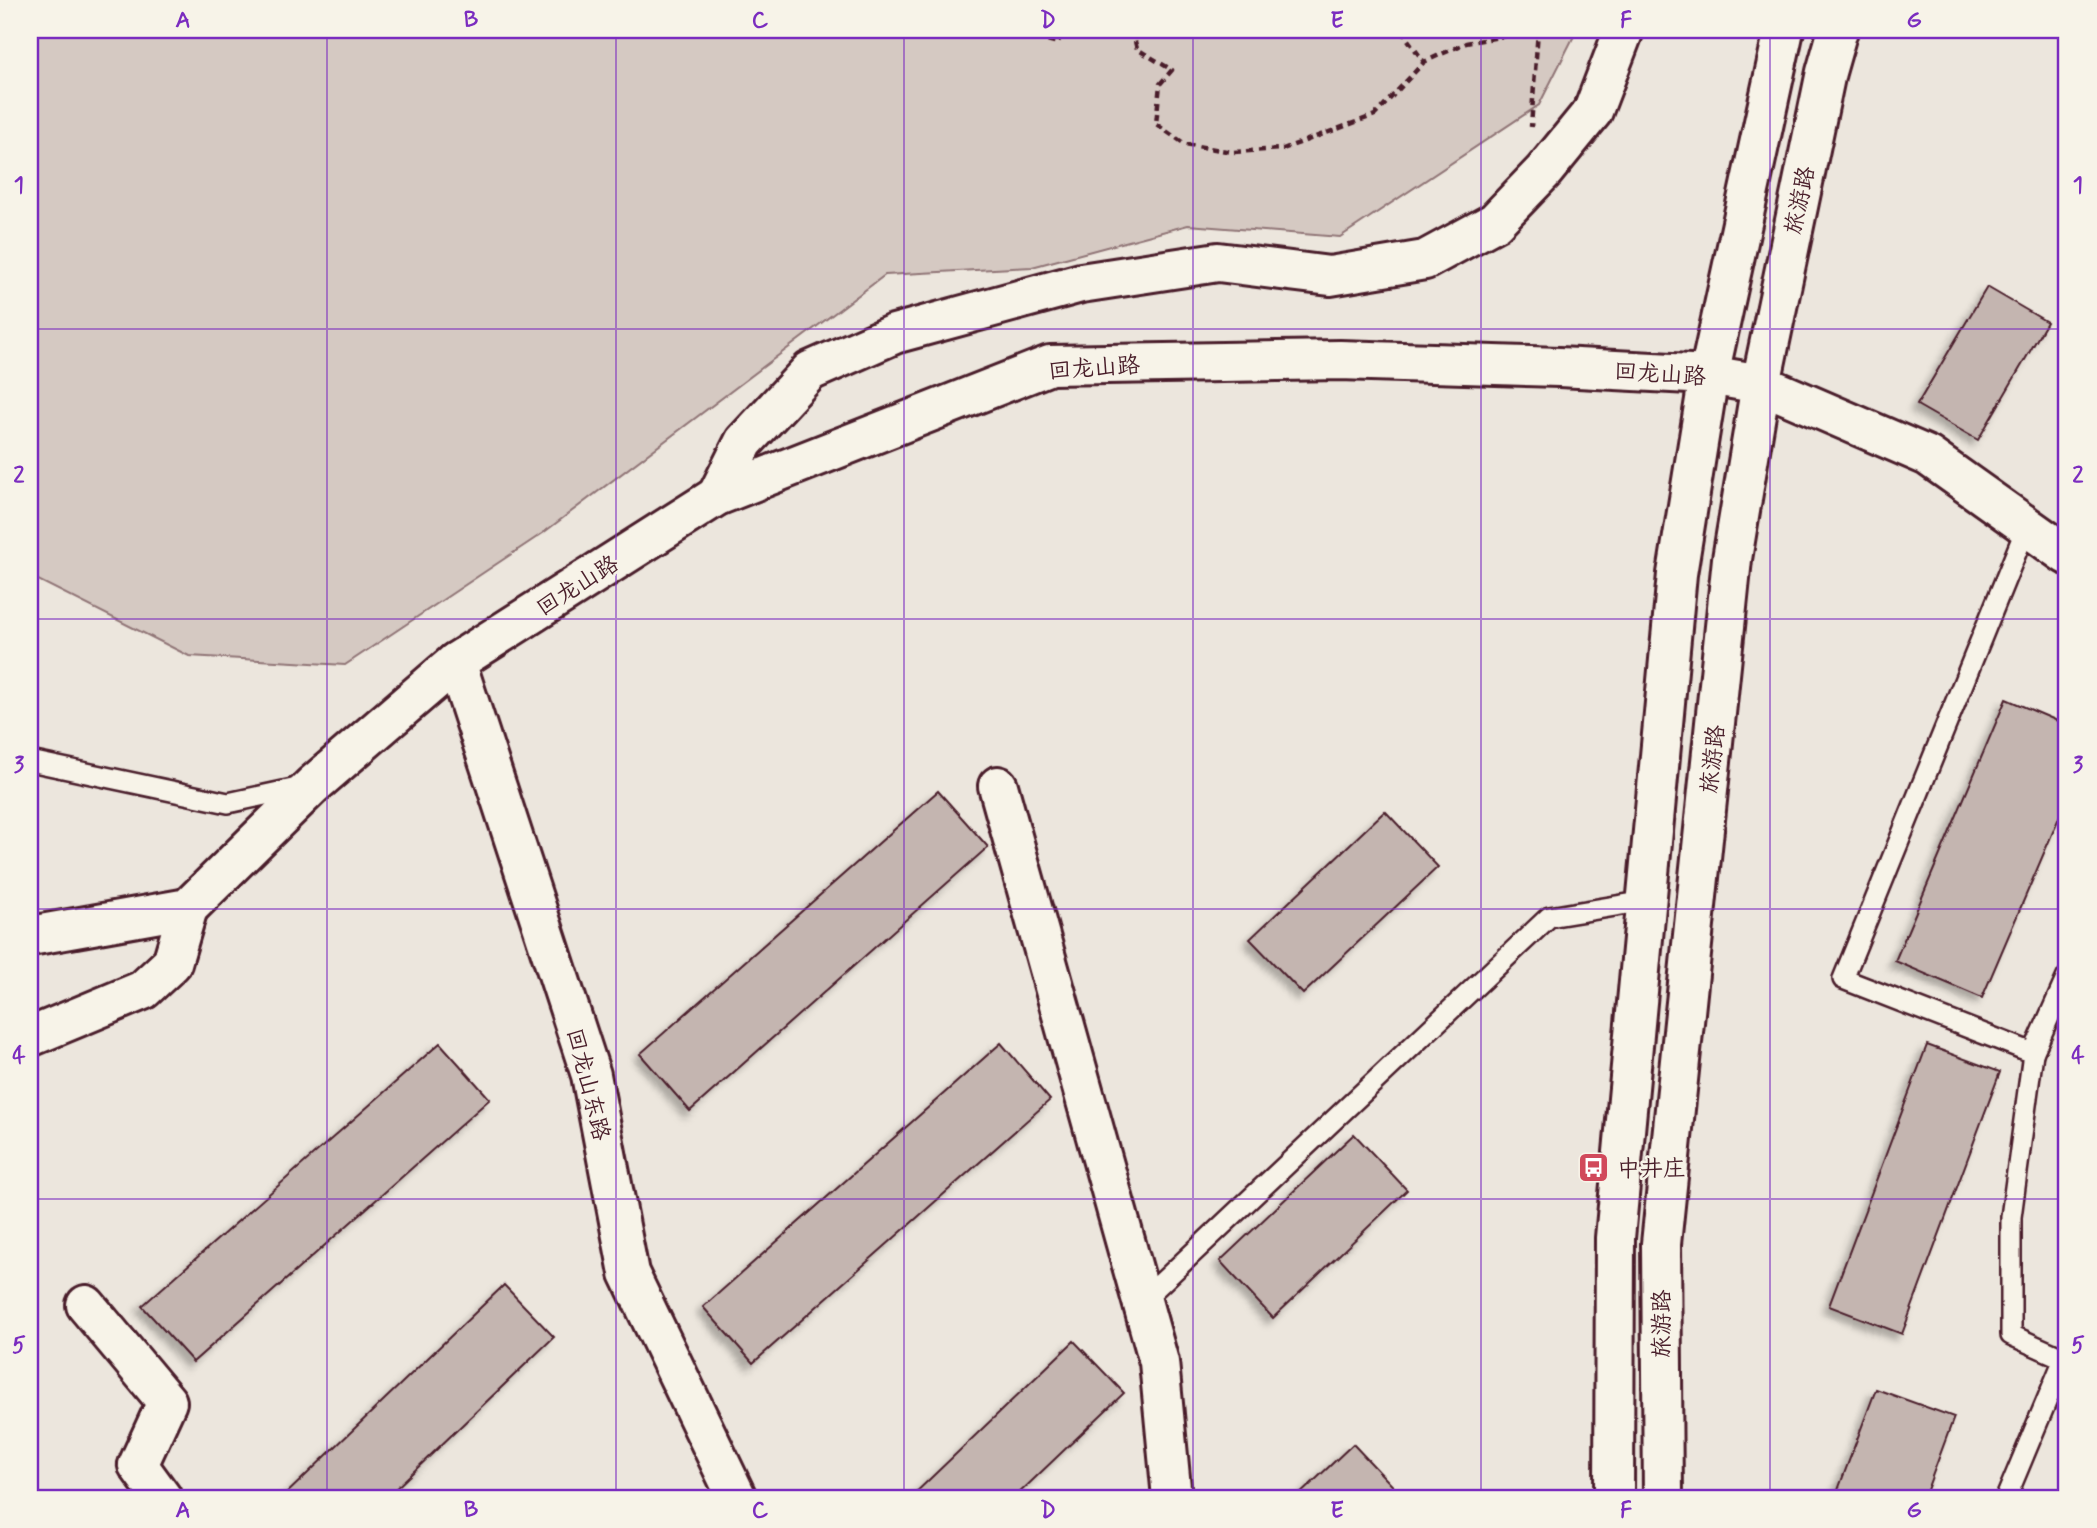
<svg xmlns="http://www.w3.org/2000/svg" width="2097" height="1528" viewBox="0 0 2097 1528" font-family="Mynerve,'LXGW WenKai TC',sans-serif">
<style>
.green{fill:#d5c9c2;stroke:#907476;stroke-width:2}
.building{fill:#c4b5b0;stroke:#4a1f2b;stroke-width:2;filter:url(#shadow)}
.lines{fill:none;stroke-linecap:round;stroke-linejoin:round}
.service-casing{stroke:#4a1f2b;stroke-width:24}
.minor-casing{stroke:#4a1f2b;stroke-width:44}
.tertiary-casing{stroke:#4a1f2b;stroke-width:44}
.primary-casing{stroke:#4a1f2b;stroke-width:44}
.path{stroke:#4a1f2b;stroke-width:4.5;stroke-dasharray:7 5;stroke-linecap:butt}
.service{stroke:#f7f3e8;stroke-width:19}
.minor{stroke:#f7f3e8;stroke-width:38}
.tertiary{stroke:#f7f3e8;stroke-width:38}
.primary{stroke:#f7f3e8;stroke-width:38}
.grid{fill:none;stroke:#7b2cbf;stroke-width:2;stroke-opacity:0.55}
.labels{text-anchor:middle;stroke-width:5;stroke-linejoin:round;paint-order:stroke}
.street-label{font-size:23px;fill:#4a1f2b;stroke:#f7f3e8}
.poi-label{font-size:23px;fill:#4a1f2b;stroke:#f7f3e8;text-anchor:start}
.neatline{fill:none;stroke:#7b2cbf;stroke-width:2.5}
.grid-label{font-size:23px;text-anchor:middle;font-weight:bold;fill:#7b2cbf}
</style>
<defs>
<filter id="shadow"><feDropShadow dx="-6" dy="6" stdDeviation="3.5" flood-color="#0004"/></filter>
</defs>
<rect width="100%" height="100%" fill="#ece6dd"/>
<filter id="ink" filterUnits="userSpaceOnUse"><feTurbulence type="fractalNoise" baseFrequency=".0143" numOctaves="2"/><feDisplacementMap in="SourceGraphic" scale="14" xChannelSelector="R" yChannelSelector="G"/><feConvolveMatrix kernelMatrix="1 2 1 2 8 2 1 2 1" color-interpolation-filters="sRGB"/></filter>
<g filter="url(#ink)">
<polygon class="green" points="30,30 1577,30 1539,105 1340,237 1188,225 1032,267 885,275 543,533 345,665 189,656 30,576"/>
<g class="building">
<polygon points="1987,287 2047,322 1978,440 1917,405"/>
<polygon points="2006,699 2067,725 2067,799 1982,998 1895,961"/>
<polygon points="938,791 988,847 690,1111 640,1054"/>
<polygon points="1385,811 1438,867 1303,994 1250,939"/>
<polygon points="440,1043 490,1099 193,1362 142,1306"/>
<polygon points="1001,1043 1050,1100 753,1363 703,1307"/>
<polygon points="1927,1045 2000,1072 1902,1334 1829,1306"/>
<polygon points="1354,1134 1407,1190 1273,1318 1220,1261"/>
<polygon points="504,1285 554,1337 386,1498 282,1498"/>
<polygon points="1074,1341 1124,1393 1014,1498 910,1498"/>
<polygon points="1876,1389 1954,1417 1924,1498 1835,1498"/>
<polygon points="1353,1444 1404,1498 1296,1498"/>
</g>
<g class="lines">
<defs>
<g id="service">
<polyline points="2027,526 1843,979 2033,1053 2067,977"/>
<polyline points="30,761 228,803 302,787"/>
<polyline points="2033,1053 2011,1217 2011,1335 2067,1360"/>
<polyline points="1142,1301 1549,917 1646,901"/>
<polyline points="2006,1498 2064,1359"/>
</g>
<g id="minor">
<polyline points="1761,384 1928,456 2067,555"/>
<polyline points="717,496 744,442 810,371 894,334 1081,283 1218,262 1330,276 1425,260 1495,222 1544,171 1593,111 1624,30"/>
<polyline points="998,786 1159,1362 1172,1498"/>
<polyline points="30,936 188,908 313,785 456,662"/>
<polyline points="30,1037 143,990 172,963 188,908"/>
<polyline points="86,1305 167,1402 138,1465 162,1498"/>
</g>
<polyline id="tertiary" points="737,1498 629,1273 591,1075 456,662 717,496 1050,365 1340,360 1559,367 1709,375 1761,384"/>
<g id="primary">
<polyline points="1614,1498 1615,1238 1677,574 1709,375 1784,30"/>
<polyline points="1663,1498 1661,1244 1732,559 1761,384 1826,72 1838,30"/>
</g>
</defs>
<use href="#service" class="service-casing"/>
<use href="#minor" class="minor-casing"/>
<use href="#tertiary" class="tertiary-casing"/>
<use href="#primary" class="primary-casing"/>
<g class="path">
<polyline points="1028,30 1031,36 1058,43 1061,30"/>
<polyline points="1132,30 1137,49 1172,70 1160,84 1156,124 1185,144 1232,152 1283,149 1375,115 1424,62"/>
<polyline points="1401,30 1424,62 1466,43 1538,30 1531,127"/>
</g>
<use href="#service" class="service"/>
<use href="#minor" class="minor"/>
<use href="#tertiary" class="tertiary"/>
<use href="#primary" class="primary"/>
</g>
</g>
<path class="grid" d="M327,30v1468M616,30v1468M904,30v1468M1193,30v1468M1481,30v1468M1770,30v1468M30,329h2037M30,619h2037M30,909h2037M30,1199h2037"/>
<defs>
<symbol id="bus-square" viewBox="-11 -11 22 22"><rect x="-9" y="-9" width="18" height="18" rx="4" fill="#d1495b" stroke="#f7f3e8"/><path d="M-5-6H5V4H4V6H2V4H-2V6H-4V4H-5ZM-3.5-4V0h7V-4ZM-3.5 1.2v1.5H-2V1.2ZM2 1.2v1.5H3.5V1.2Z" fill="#fff"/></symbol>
</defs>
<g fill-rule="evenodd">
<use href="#bus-square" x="1576" y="1150" width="35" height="35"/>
</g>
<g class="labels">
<g class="street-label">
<text transform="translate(1799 200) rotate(-78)" y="8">旅游路</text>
<text transform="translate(1094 367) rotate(-4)" y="8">回龙山路</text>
<text transform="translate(1660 373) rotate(4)" y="8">回龙山路</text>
<text transform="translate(577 585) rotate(-32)" y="8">回龙山路</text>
<text transform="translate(1712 759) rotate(-84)" y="8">旅游路</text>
<text transform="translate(589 1084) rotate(76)" y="8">回龙山东路</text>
<text transform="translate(1661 1324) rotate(-90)" y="8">旅游路</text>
</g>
<g class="poi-label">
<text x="1617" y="1176">中井庄</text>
</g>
</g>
<rect width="2097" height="1528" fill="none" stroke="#f7f3e8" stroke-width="77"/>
<rect x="38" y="38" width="2020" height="1452" class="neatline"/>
<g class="grid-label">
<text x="183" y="27">A</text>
<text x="471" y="27">B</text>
<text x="760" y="27">C</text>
<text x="1048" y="27">D</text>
<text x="1337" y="27">E</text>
<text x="1626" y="27">F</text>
<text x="1914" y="27">G</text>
<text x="19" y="192">1</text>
<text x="2078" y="192">1</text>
<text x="19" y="482">2</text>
<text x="2078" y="482">2</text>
<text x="19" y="772">3</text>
<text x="2078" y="772">3</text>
<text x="19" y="1062">4</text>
<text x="2078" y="1062">4</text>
<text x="19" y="1352">5</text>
<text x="2078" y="1352">5</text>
<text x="183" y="1517">A</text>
<text x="471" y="1517">B</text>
<text x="760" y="1517">C</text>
<text x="1048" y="1517">D</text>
<text x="1337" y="1517">E</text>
<text x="1626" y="1517">F</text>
<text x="1914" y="1517">G</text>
</g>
</svg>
